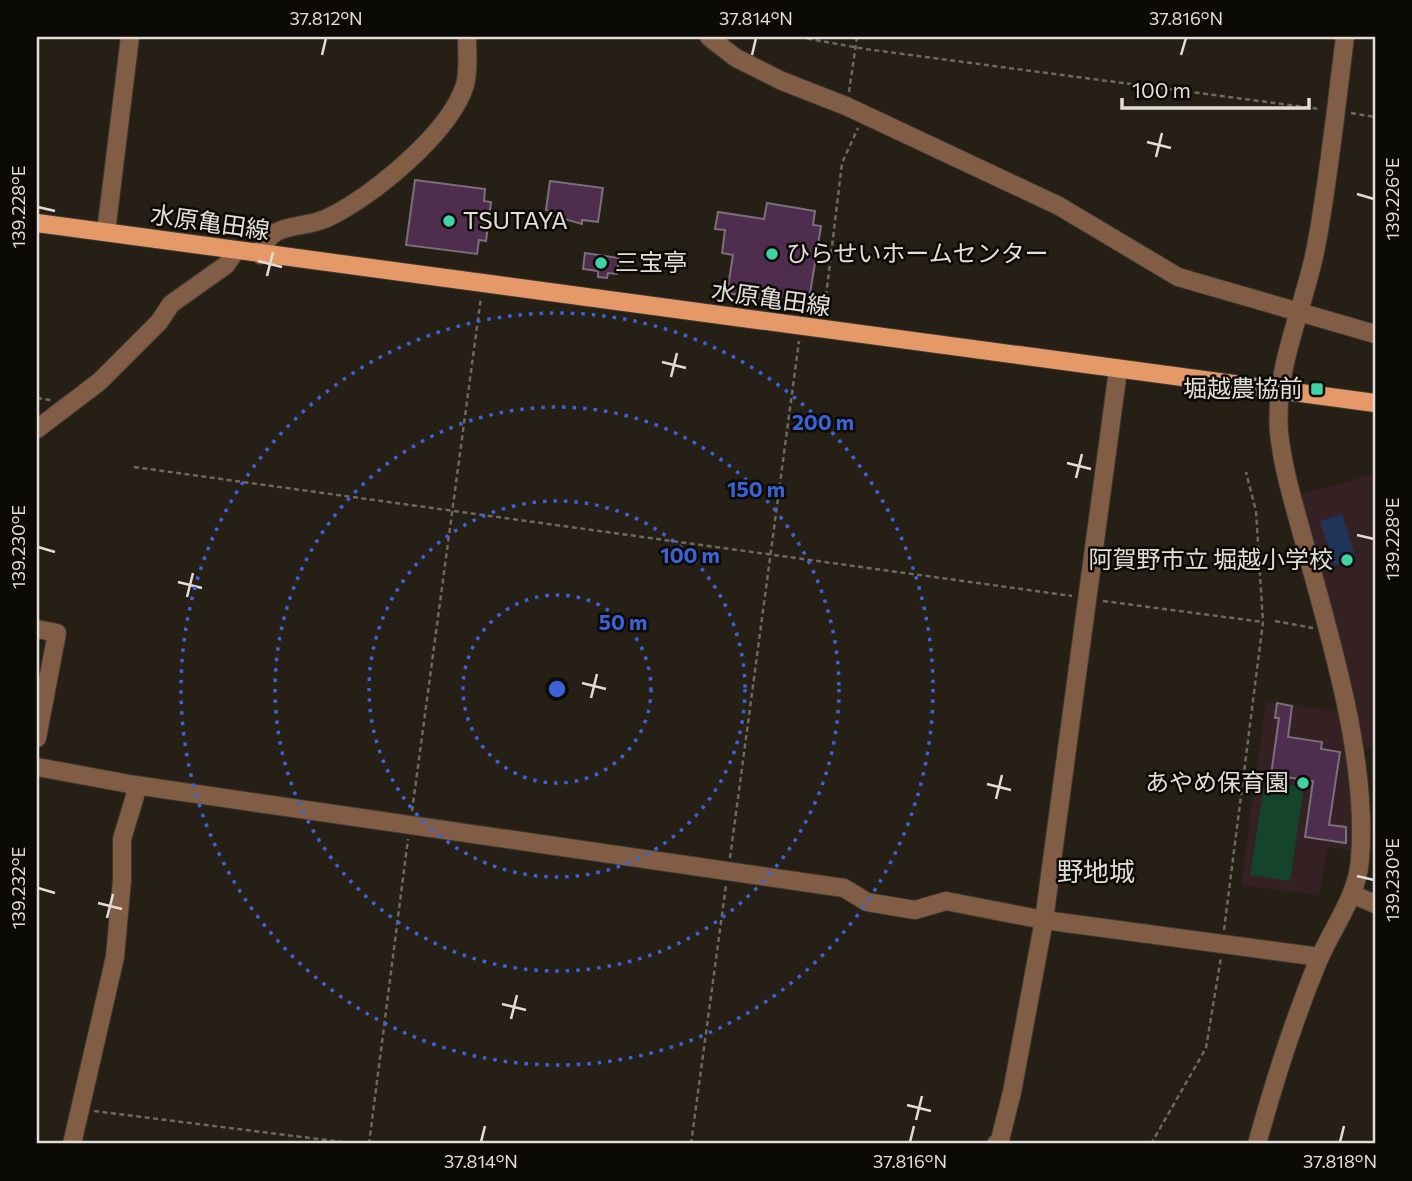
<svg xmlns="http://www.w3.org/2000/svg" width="1412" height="1181" viewBox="0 0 1412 1181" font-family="Commissioner,'Noto Sans JP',sans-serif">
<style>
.education{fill:#352124}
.green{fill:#15442c}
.water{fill:#1f3459}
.building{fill:#4e2d4e;stroke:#7a707a;stroke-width:2}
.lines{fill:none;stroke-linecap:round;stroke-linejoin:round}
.minor-casing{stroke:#3f3a30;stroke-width:20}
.major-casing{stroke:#3f3a30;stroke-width:20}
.path{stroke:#6e6960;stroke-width:2.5;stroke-dasharray:5 3.5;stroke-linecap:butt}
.minor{stroke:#825d46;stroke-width:18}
.major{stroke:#e59968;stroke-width:18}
.ticks{fill:none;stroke:#e2ddd7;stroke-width:2.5}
.ring{fill:none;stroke:#3b63d8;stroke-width:3.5;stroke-dasharray:3.5 7}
.poi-dot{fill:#3ed4a3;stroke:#0c0a06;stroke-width:2.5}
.labels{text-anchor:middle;stroke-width:5;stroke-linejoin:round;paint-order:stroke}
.poi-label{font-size:24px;fill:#e2ddd7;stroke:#0c0a06;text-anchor:start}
.street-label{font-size:24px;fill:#e2ddd7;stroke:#0c0a06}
.neighbourhood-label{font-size:26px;fill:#e2ddd7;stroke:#0c0a06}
.centre{fill:#3b63d8;stroke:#0c0a06;stroke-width:3.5}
.ring-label{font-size:21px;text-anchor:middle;font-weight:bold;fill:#3b63d8;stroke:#0c0a06;stroke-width:5;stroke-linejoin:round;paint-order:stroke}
.neatline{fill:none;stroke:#e2ddd7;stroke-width:2.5}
.ticks-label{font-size:18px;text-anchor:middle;fill:#e2ddd7}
</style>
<rect width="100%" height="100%" fill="#251f15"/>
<g class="education">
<polygon points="1375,473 1375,748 1365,747 1337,626 1300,495"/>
<polygon points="1266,702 1338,711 1350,762 1353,851 1328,847 1319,895 1241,885"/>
</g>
<polygon class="green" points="1265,781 1304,787 1290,881 1250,875"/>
<polygon class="water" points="1342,514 1356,559 1334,566 1320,521"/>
<g class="building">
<polygon points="415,180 485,189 484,201 491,202 486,241 479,240 477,254 406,245"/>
<polygon points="550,181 603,188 598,222 582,220 582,224 550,215 551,211 546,210"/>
<polygon points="767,203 815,211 813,225 821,226 808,306 727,293 733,255 722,253 725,230 715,229 718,212 764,219"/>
<polygon points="585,253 619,258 617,274 608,273 607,278 598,277 598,271 583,269"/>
<polygon points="1277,703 1292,706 1288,737 1322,742 1321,749 1340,752 1329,825 1346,827 1346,843 1305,837 1313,781 1271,775 1279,718 1275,718"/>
</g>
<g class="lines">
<defs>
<g id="minor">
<polyline points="709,37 736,58 782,81 846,106 1059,206 1178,277 1375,334"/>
<polyline points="106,232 130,37"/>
<path d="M261,255c7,-34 37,-25 64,-36 45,-20 125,-86 140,-134 4,-15 2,-33 2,-48"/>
<polyline points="37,429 99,382 159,322 171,304 226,265 235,252"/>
<polyline points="37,629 57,633 37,738"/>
<polyline points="37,767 135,785 844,888 867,902 915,910 946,901 1044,920 1320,957"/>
<polyline points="1352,894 1375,904"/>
<polyline points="72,1144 115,957 122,880 122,839 135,796 135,785"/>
<polyline points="996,1144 1000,1140 1012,1092 1044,920 1118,370"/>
<path d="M1257,1144c17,-62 37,-125 62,-185 14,-32 39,-64 41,-100 8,-98 -28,-215 -54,-310 -10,-39 -23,-77 -27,-117 -5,-65 25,-123 37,-185 13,-69 20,-140 29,-210"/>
</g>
<polyline id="major" points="37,223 1375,403"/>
</defs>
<use href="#minor" class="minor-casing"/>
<use href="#major" class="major-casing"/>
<g class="path">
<polyline points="799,37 865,49 1320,109"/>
<polyline points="849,92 857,37"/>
<polyline points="1351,113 1375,117"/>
<polyline points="824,313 842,163 858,128"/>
<polyline points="37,398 51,400"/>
<polyline points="134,467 1072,596"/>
<polyline points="1103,601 1263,622"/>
<polyline points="1275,621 1313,628"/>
<polyline points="412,811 481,297"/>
<polyline points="730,858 799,341"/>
<polyline points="1224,930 1263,622 1256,511 1246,472"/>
<polyline points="94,1111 358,1144"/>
<polyline points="369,1144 408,839"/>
<polyline points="691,1144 726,885"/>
<polyline points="1151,1144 1206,1048 1221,957"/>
</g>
<use href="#minor" class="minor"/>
<use href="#major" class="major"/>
</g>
<path class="ticks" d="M322,55l4,-17M752,55l4,-17M1181,55l5,-17M1147,142l24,6M1156,157l6,-24M1357,194l17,5M38,207l17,4M258,261l24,6M267,276l6,-24M662,362l24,6M671,377l6,-24M1067,463l24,6M1076,478l6,-24M1357,535l17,4M38,547l17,5M178,582l24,6M187,597l6,-24M582,683l24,6M591,698l6,-24M987,784l24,6M996,799l6,-24M1357,876l17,4M38,888l17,5M98,903l24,6M107,918l6,-24M502,1004l24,6M511,1019l6,-24M907,1105l24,6M916,1120l6,-24M481,1142l4,-16M910,1142l4,-16M1340,1142l4,-16"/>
<g class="ring">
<circle cx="557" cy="689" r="94"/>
<circle cx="557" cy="689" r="188"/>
<circle cx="557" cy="689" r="282"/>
<circle cx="557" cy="689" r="376"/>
</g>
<g class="poi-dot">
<circle cx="449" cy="221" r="7"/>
<circle cx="772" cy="254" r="7"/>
<circle cx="601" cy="263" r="7"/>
<rect x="1310" y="382" width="14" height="14" rx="3.5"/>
<circle cx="1347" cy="560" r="7"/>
<circle cx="1303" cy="783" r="7"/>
</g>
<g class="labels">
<g class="poi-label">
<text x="463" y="229">TSUTAYA</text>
<text x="786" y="262">ひらせいホームセンター</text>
<text x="615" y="271">三宝亭</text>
<text x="1303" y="397" text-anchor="end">堀越農協前</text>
<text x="1333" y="568" text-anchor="end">阿賀野市立 堀越小学校</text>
<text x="1289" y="791" text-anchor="end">あやめ保育園</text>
</g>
<g class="street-label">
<text transform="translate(210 223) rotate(8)" y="8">水原亀田線</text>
<text transform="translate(771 299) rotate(8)" y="8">水原亀田線</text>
</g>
<g class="neighbourhood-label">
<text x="1096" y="881">野地城</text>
</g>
</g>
<circle cx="557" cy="689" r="10" class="centre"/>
<g class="ring-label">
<text x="823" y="430">200 m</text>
<text x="756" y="497">150 m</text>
<text x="690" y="563">100 m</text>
<text x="623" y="630">50 m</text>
</g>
<rect width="1412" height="1181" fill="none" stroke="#0c0a06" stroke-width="77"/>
<path d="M1122 98v10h187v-10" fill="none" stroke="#e2ddd7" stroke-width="3.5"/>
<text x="1132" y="98" font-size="21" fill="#e2ddd7" stroke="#0c0a06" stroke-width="5" paint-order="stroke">100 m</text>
<rect x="38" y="38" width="1336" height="1104" class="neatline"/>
<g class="ticks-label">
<text x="326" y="25">37.812°N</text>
<text x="756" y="25">37.814°N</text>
<text x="1186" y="25">37.816°N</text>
<text transform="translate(1393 199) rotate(-90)" y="6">139.226°E</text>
<text transform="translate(19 207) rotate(-90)" y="6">139.228°E</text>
<text transform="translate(1393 539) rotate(-90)" y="6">139.228°E</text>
<text transform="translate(19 547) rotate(-90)" y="6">139.230°E</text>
<text transform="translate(1393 880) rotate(-90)" y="6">139.230°E</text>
<text transform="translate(19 888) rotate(-90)" y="6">139.232°E</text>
<text x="481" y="1168">37.814°N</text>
<text x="910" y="1168">37.816°N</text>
<text x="1340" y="1168">37.818°N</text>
</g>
</svg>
